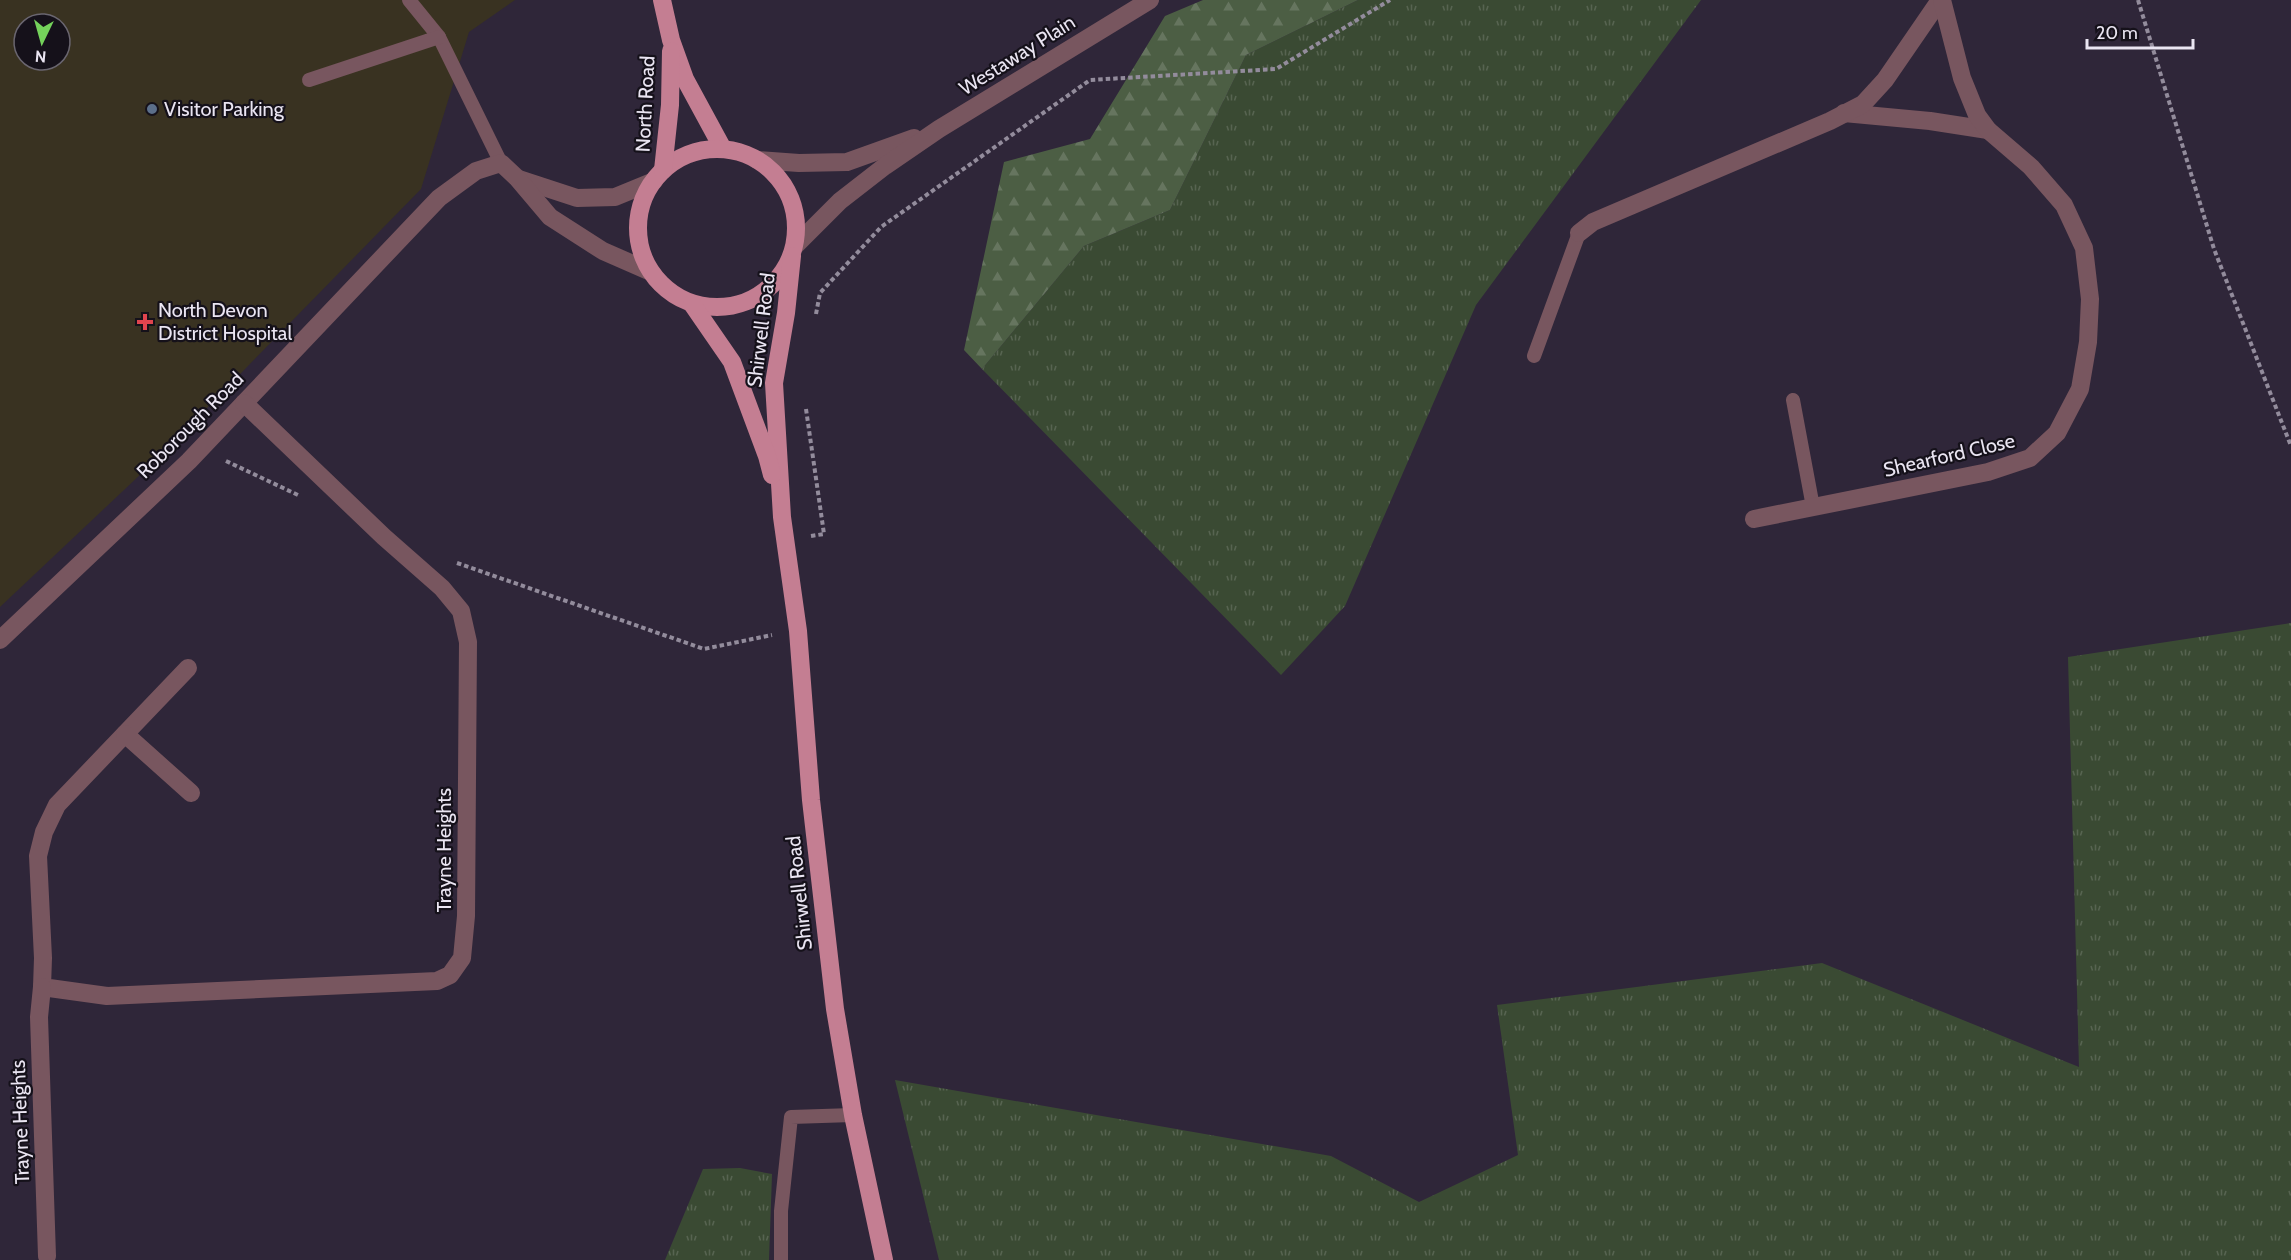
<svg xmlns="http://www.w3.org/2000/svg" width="2291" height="1260" viewBox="0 0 2291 1260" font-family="Cabin,sans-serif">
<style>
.medical{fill:#393221;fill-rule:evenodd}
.grass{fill:url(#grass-tufts)}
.forest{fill:url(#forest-firs)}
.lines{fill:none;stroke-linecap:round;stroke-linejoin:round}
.path{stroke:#938c9c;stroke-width:4;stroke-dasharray:4.5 3;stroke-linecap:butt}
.lane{stroke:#78565f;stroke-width:14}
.street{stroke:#78565f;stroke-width:18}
.primary{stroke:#c47e92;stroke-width:18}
.service-dot{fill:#5c6f8a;stroke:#15111a;stroke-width:2}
.health-dot{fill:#e0444e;stroke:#15111a;stroke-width:2}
.labels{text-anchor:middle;stroke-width:4.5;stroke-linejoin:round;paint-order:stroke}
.street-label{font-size:20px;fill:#eae5f2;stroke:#15111a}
.poi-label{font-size:20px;fill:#eae5f2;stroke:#15111a;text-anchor:start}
</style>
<defs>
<pattern id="grass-tufts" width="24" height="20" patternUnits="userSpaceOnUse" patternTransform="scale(1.5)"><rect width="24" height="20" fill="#3a4a33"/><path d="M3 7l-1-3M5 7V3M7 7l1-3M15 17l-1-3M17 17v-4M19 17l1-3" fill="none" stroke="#576451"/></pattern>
<pattern id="forest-firs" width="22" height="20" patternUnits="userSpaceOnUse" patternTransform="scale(1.5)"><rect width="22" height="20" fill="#4c5e44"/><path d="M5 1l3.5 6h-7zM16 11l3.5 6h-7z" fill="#66755f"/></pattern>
</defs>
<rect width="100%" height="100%" fill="#2f2639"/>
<path class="medical" d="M0,0h515l-46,32 -48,157 -261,267 -160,151zM24,24h36v36h-36z"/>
<g class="grass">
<polygon points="1358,0 1701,0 1476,305 1345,606 1281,675 982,369 1084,246 1170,210 1246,55"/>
<polygon points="2291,623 2291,1260 939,1260 895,1080 1331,1156 1419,1202 1518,1155 1497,1005 1822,963 2079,1067 2068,657"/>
<polygon points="740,1168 772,1174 769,1260 665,1260 703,1169"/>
</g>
<polygon class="forest" points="1203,0 1358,0 1246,55 1170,210 1084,246 982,369 964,350 1004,162 1090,139 1165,16"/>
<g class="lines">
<g class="path">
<polyline points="2138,0 2214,249 2291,446"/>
<polyline points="816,314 820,293 881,227 1090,80 1276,69 1390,0"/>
<polyline points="806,409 824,534 811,536"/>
<polyline points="226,461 298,495"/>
<polyline points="457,563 704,649 772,635"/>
</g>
<g class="lane">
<polyline points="409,0 439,37 501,163"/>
<polyline points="309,80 439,37"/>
<polyline points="1534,356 1579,233"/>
<polyline points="1793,400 1813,507"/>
<polyline points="781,1260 781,1211 791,1117 853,1115"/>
</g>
<g class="street">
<polyline points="1844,113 1930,121 1988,130"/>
<polyline points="757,160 799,163 847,162 914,138"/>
<polyline points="519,179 577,198 615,197 654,181"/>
<polyline points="1579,233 1593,222 1830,121 1863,104 1885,80 1940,0"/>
<polyline points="795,246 840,201 885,166 939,129 1150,0"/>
<polyline points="1754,519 1988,472 2030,458 2057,433 2080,389 2088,342 2090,299 2084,248 2064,205 2031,167 1988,130 1977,115 1962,78 1942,0"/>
<polyline points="0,640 189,461 439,198 476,171 501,163 517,178 550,217 603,251 651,272"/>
<polyline points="188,668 57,805 44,832 38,856 43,958 42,987 107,996 437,981 450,975 462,958 466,916 468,642 461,611 442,588 384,537 244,403"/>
<polyline points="125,734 191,793"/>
<polyline points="42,987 39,1017 47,1256"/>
</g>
<g class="primary">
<polyline points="662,0 671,40 685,79 723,149"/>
<circle cx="717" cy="228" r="79"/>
<polyline points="663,170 670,105 671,51"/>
<polyline points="792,256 786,313 774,383 782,517 798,631 811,800 835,1009 853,1115 884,1260"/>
<polyline points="692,304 732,362 767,456 772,475"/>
</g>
</g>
<circle class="service-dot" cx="152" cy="109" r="6"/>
<path class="health-dot" d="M142 313h6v6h6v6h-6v6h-6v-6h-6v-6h6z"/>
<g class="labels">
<g class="street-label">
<text transform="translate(1017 55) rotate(-32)" y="7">Westaway Plain</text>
<text transform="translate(645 104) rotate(-87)" y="7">North Road</text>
<text transform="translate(761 330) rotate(-83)" y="7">Shirwell Road</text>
<text transform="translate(190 425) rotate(-45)" y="7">Roborough Road</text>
<text transform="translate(1949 455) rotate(-13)" y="7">Shearford Close</text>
<text transform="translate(444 850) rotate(-90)" y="7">Trayne Heights</text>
<text transform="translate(799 893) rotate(-96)" y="7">Shirwell Road</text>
<text transform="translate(20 1122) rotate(-92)" y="7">Trayne Heights</text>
</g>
<g class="poi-label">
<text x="164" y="116">Visitor Parking</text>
<text x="158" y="317">North Devon<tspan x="158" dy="23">District Hospital</tspan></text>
</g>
</g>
<g transform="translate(42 42) rotate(185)"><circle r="28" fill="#15111a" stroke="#6a6670" stroke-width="1.5"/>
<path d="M0-4.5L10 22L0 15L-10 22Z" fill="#74d25b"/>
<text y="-9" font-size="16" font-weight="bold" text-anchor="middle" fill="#eae5f2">N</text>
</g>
<path d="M2087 39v9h106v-9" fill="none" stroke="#eae5f2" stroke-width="3"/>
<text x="2096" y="39" font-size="18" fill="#eae5f2" stroke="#15111a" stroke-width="4.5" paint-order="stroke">20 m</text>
</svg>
